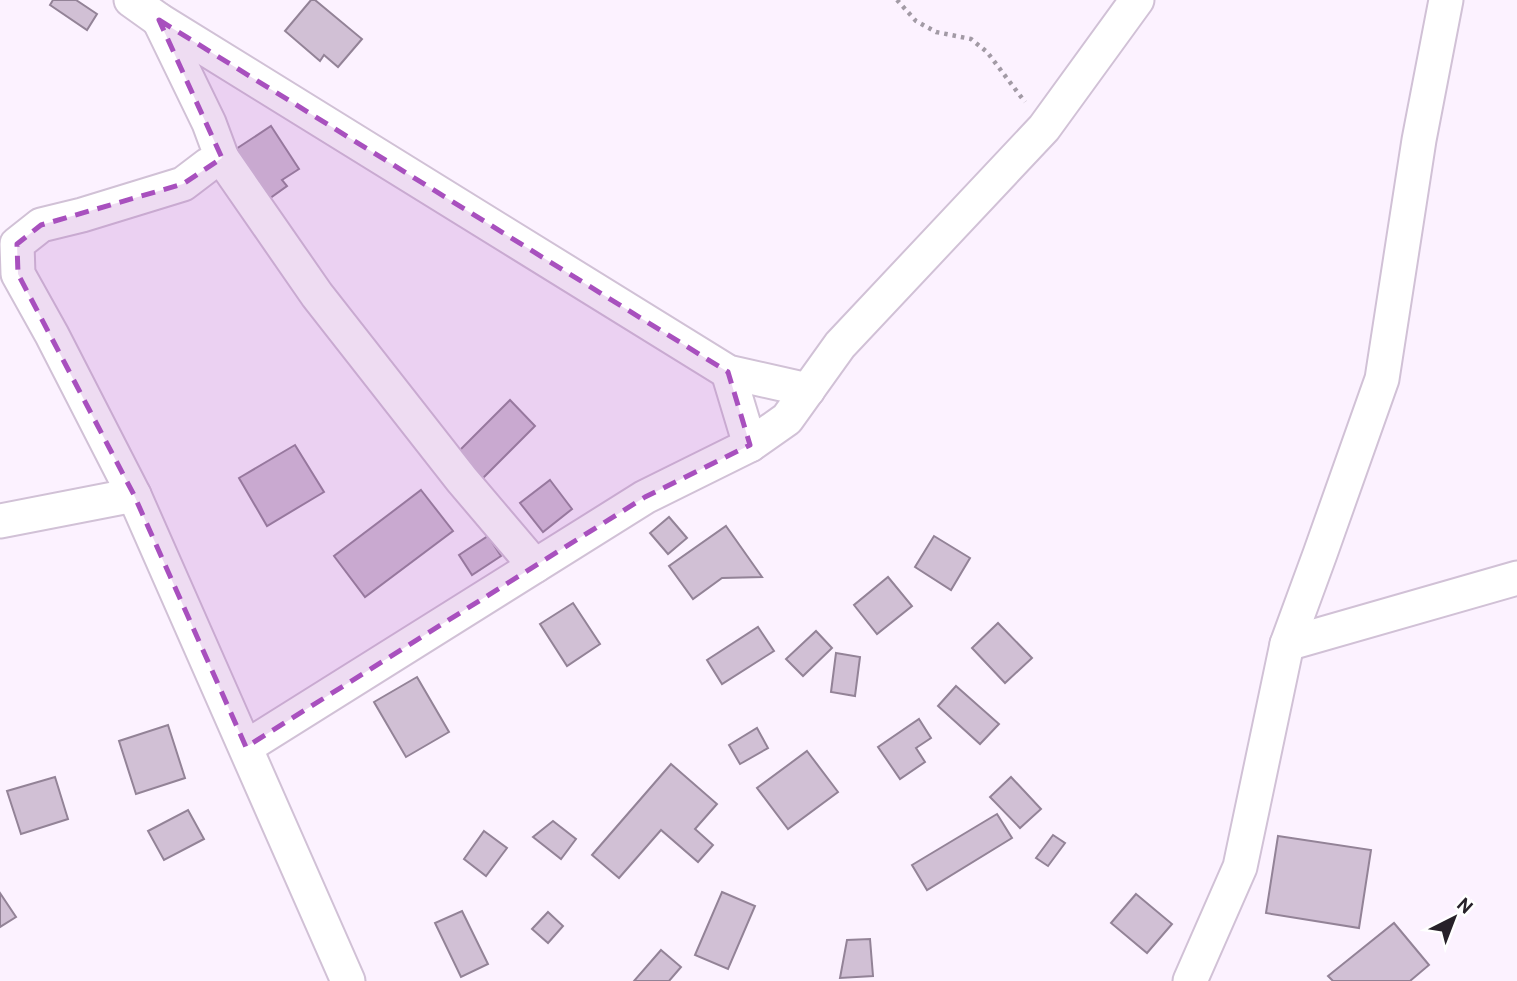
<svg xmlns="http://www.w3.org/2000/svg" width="1517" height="981" viewBox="0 0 1517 981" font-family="Overpass,sans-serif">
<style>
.building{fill:#d1c0d5;stroke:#938397;stroke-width:2}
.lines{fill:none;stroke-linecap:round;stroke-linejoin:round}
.minor-casing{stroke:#d1c1d6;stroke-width:37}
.path{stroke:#a29aa5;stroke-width:4.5;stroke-dasharray:3.5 5;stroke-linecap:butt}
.minor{stroke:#fff;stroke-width:33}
.marked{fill:#a850be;fill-opacity:0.2;stroke:#a850be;stroke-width:5;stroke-dasharray:14 9;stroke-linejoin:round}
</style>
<rect width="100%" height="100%" fill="#fcf2ff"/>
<g class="building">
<polygon points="53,0 76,0 97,14 87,30 50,5"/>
<polygon points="311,0 315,0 362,39 338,67 324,55 320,61 285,31"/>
<polygon points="271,126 299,169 282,180 287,186 266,201 233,151"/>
<polygon points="510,400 535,426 479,482 454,456"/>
<polygon points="295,445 324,492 267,526 239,478"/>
<polygon points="550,480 572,509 543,532 520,503"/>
<polygon points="421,490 453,531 365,597 334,556"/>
<polygon points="669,517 687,538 668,554 650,533"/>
<polygon points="726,526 762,577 722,578 693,599 669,566"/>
<polygon points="488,536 501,556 472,575 459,555"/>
<polygon points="934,536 970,558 951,590 915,567"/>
<polygon points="888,577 912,606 877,634 854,605"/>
<polygon points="573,603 600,644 567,666 540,624"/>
<polygon points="998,623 1032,658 1005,683 972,648"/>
<polygon points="758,627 774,651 722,684 707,660"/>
<polygon points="816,631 832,648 803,676 786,659"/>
<polygon points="836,653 860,657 855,696 831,692"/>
<polygon points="417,677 449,732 406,757 374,702"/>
<polygon points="956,686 999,724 980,744 938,706"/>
<polygon points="919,719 931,738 916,748 925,762 900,779 878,747"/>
<polygon points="168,725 185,778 136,794 119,741"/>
<polygon points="757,728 768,748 740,764 729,745"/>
<polygon points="807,751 838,792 788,829 757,788"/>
<polygon points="671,764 717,804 695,829 713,845 698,862 661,830 619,878 592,855"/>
<polygon points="55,777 68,819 21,834 7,791"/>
<polygon points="1011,777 1041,809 1020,828 990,797"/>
<polygon points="188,810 204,839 164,860 148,831"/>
<polygon points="997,814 1012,838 927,890 912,865"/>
<polygon points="553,821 576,839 561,859 533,837"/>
<polygon points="484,831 507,848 486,876 464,859"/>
<polygon points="1053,835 1065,843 1048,866 1036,858"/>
<polygon points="1278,836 1371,850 1359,928 1266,913"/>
<polygon points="722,892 755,906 728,969 695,955"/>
<polygon points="0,893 16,917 0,927"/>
<polygon points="1136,894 1172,924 1147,953 1111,923"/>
<polygon points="462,911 488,964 461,977 435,923"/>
<polygon points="548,912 563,926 548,943 532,929"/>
<polygon points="1394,923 1429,965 1410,981 1333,981 1328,976"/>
<polygon points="870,939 873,976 840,978 847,940"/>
<polygon points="661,950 681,967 669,981 634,981"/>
</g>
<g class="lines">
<defs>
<g id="minor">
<polyline points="131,0 159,20 728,372 808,390"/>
<polyline points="159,20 209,123 222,158 208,165 183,184 82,215 41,225 17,244 18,274 52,335 134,495 348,981"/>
<polyline points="222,158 317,295 462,480 535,566"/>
<polyline points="728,372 750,445"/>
<polyline points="0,521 134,495"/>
<polyline points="1287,644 1517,578"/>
<polyline points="246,747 645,497 750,445 787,419 840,345 1044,128 1137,0"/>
<polyline points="1190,981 1240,867 1287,644 1320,554 1382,379 1419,140 1446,0"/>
</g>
</defs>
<use href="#minor" class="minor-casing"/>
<polyline class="path" points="897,0 916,21 936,32 971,39 987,52 1025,102"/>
<use href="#minor" class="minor"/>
</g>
<path class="marked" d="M159,20l569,352 22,73 -105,52 -399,250 -112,-252 -116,-221 -1,-30 24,-19 142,-41 39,-26z"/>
<g transform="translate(1454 918) rotate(42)" stroke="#ffffff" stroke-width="5" paint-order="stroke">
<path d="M0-5L12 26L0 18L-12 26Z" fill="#272129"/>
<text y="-10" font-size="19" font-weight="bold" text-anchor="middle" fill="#272129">N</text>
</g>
</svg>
